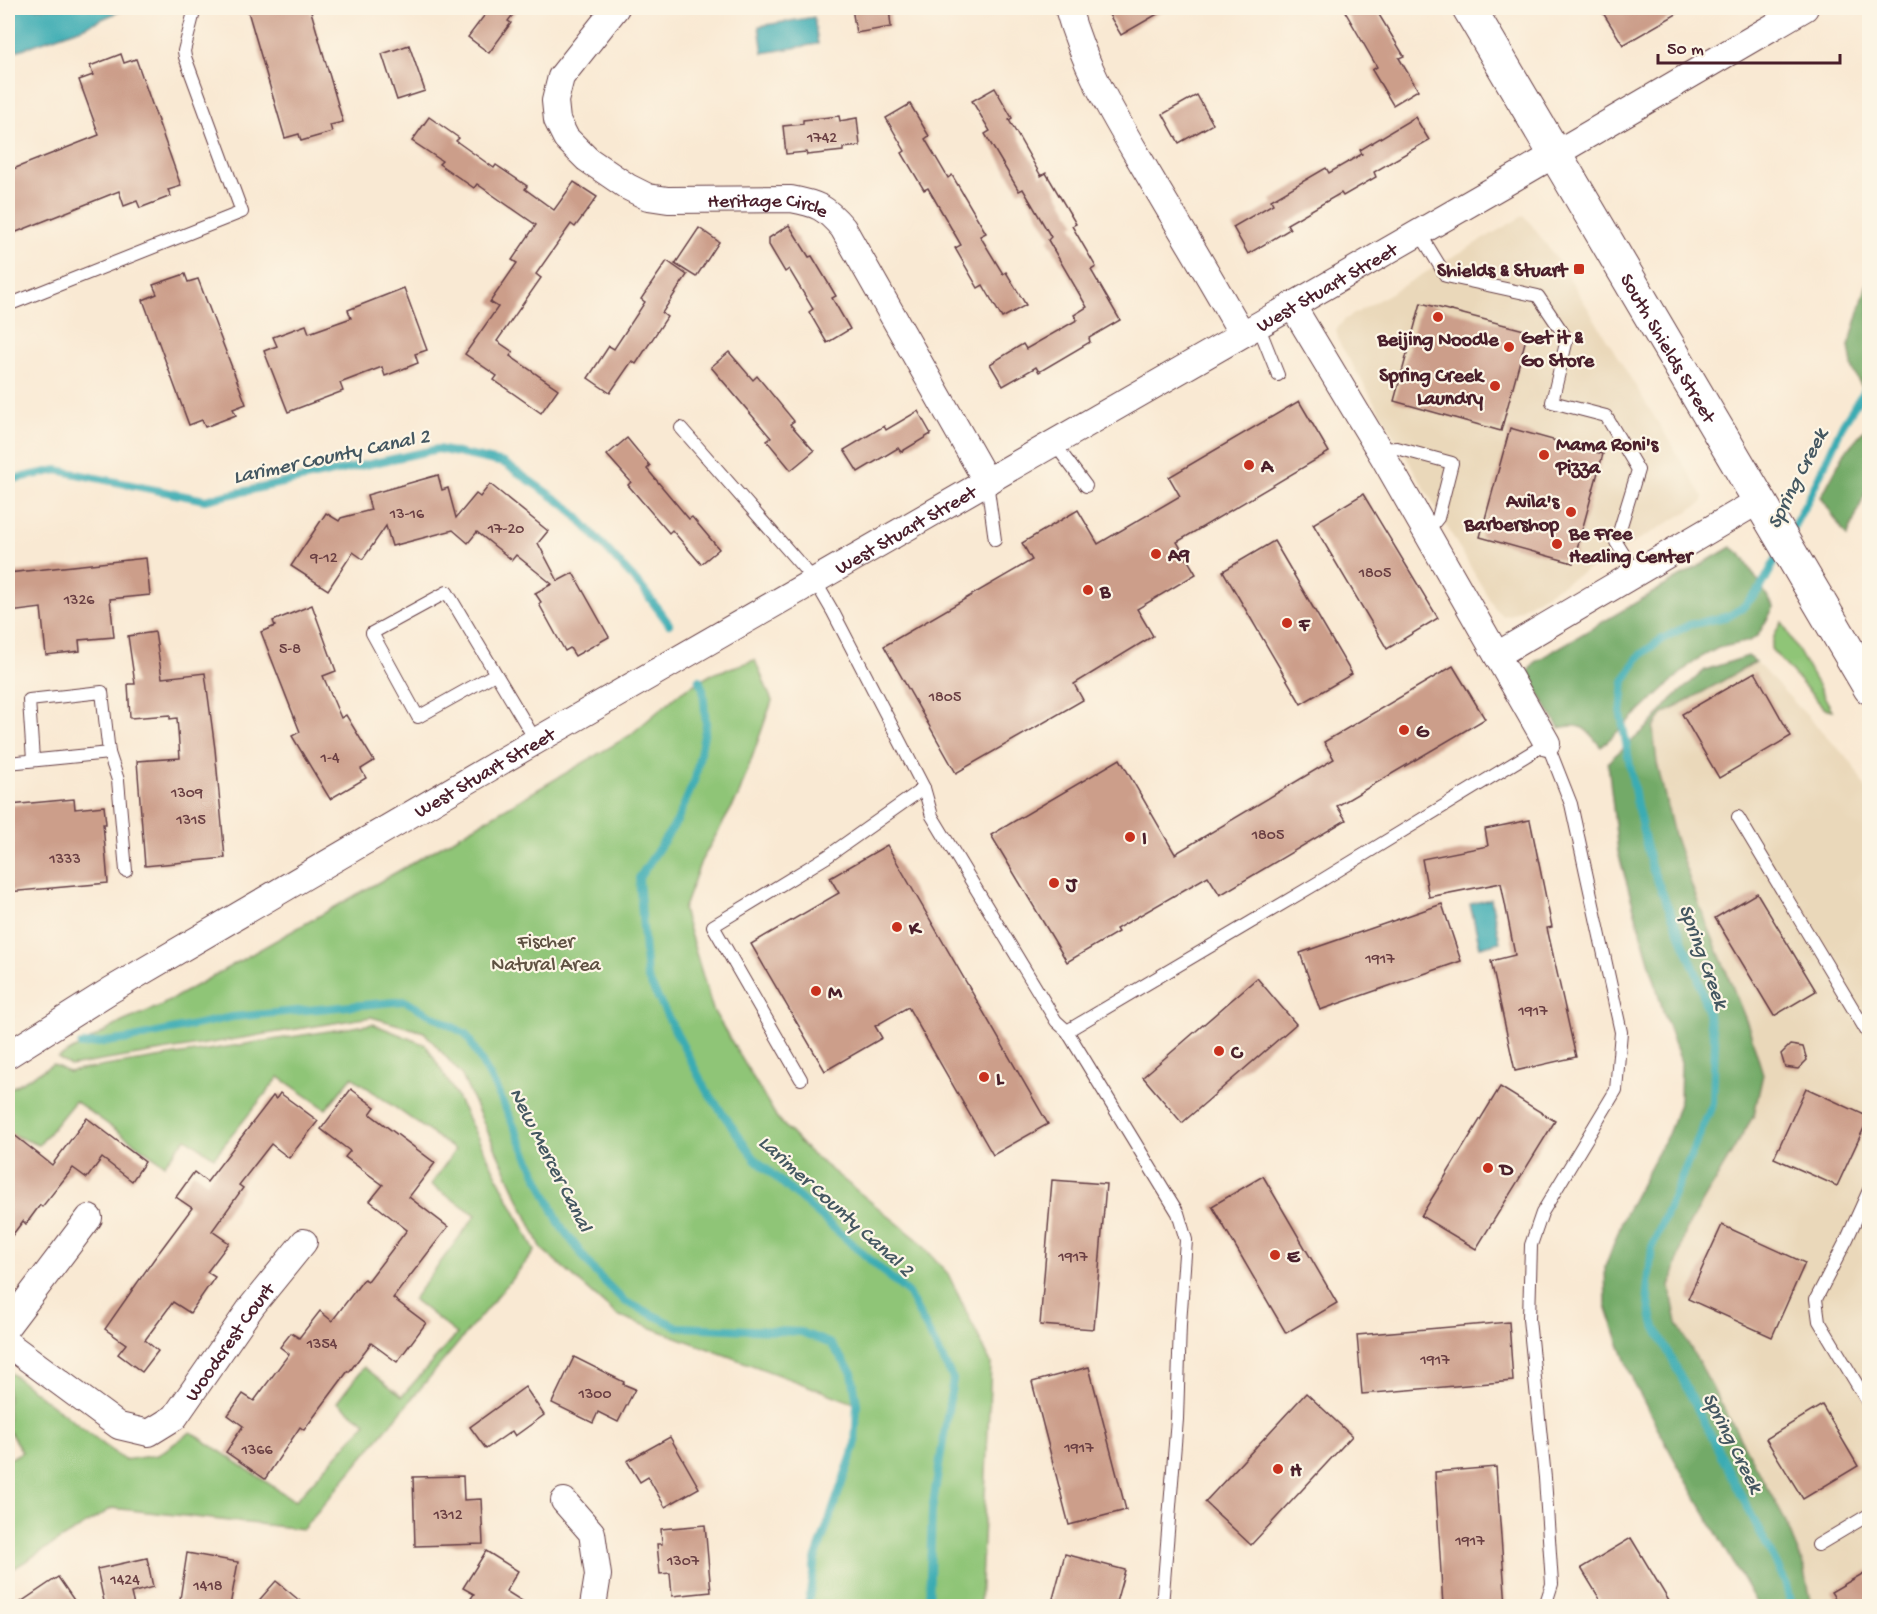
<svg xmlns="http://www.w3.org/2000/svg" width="1877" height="1614" viewBox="0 0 1877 1614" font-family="'Gochi Hand',sans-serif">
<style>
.built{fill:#ead8ba}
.green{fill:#8fc577;stroke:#6c7251;stroke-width:1.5}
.forest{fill:#73aa68;stroke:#5e644a;stroke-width:1.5}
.water{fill:#3aacb3;stroke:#42666f;stroke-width:1.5}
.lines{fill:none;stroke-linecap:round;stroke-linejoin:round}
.stream{stroke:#3aacb3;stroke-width:8}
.building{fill:#cc9e8a}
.service-casing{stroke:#643d44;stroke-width:14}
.minor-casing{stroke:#643d44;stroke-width:28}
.primary-casing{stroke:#643d44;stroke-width:35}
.service{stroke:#fff;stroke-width:12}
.minor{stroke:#fff;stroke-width:26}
.primary{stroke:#fff;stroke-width:33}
.poi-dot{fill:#c8321e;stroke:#fcf5e5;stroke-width:2}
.labels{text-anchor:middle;stroke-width:4.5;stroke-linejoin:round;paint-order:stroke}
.number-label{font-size:16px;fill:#6a3f43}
.street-label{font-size:20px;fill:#4a1f2b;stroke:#fcf5e5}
.poi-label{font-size:20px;font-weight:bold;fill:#4a1f2b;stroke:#fcf5e5;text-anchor:start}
.park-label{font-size:20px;fill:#5f5142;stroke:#fcf5e5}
.water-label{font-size:21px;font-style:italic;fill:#445761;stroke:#fcf5e5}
</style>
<rect width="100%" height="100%" fill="#fcf5e5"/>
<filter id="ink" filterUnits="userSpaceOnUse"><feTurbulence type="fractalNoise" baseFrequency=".0167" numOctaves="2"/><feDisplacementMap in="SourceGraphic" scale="12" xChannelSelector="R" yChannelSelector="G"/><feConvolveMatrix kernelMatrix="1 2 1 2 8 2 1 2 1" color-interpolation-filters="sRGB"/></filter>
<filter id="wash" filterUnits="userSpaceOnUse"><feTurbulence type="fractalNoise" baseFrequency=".008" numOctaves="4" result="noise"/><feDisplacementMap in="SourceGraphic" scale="24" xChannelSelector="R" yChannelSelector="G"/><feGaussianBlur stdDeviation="1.35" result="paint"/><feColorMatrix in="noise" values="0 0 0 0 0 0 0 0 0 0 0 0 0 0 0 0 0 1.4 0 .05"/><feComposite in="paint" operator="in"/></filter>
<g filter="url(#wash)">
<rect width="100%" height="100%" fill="#f9e9d3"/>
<g class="built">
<polygon points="1523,216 1528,220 1562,266 1704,498 1702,503 1512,614 1503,616 1495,609 1339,342 1336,330 1344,320"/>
<polygon points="1756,662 1851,762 1869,794 1869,1606 1812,1606 1805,1571 1785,1520 1677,1323 1670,1287 1686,1230 1754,1115 1763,1074 1748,1025 1694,892 1674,835 1657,763 1653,728 1662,715"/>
</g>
<g class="green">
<polygon points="1782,622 1832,710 1824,708 1771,649 1775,633"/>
<polygon points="755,660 772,701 738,797 701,861 683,910 713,1010 777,1118 809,1152 917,1239 948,1274 991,1363 980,1606 808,1606 815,1560 855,1446 857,1404 617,1315 542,1249 461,1074 424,1032 371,1017 70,1066 58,1058 122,1022 160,1006 402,869 629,736 682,691 712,674"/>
<polygon points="373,1024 426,1045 454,1091 535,1251 303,1529 112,1508 8,1572 8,1460 22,1452 8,1429 8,1371 124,1460 158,1455 191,1432 295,1501 366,1423 337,1402 364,1367 402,1396 457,1334 413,1299 476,1215 431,1185 455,1150 352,1077 326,1109 279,1077 214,1157 186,1138 164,1164 75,1101 39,1145 8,1133 8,1090 53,1064 68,1072"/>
</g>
<g class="forest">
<polygon points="1869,277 1870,399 1869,399 1853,371 1849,346"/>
<polygon points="1869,424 1869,484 1847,537 1821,497 1845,452"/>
<path d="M1731,547l10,7 33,53 -16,28 -8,6 -32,7 -24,13 -93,86c-15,-18 -17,-25 -42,-19l-29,-49 -1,-9 7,-9z"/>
<polygon points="1748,656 1756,662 1662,715 1653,728 1657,763 1674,835 1694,892 1748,1025 1763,1074 1754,1115 1686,1230 1670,1287 1677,1323 1786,1522 1805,1571 1812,1606 1758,1606 1673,1457 1634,1383 1619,1344 1606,1305 1605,1267 1624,1216 1669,1132 1680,1100 1681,1062 1664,1014 1618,852 1608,763 1611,759 1650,725 1672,699 1705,670"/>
</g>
<g class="water">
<polygon points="8,8 127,8 82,28 8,54"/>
<polygon points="814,17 818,44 763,53 759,26"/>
<polygon points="1491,899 1500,942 1480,947 1470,904"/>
</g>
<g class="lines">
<g class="stream">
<polyline points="8,480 57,470 205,500 438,449 504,463 569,508 643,589 669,624"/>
<polyline points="1790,533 1810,496 1843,424 1870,382"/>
<polyline points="1780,552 1760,589 1742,608 1729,616 1689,625 1662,639 1639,656 1624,681 1621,715 1637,805 1651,866 1698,977 1715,1041 1713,1103 1652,1247 1647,1293 1653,1322 1785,1581 1790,1601 1790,1606"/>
<polyline points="699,680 703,689 706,725 695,779 677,821 639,878 647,977 706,1090 755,1159 908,1293 953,1379 932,1510 929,1606"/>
<polyline points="8,1015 9,1015"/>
<polyline points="81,1045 129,1039 232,1017 405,1001 466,1034 495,1086 560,1225 595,1272 624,1301 678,1327 801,1332 831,1344 852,1373 857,1404 855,1446 815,1560 808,1606"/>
</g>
</g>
<g id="blocks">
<g class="building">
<polygon points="247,8 310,8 343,122 330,125 332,132 301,141 299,134 285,138"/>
<polygon points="490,8 518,8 508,21 511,23 489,53 468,37"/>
<polygon points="852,8 889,8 891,27 856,33"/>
<polygon points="1105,8 1168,8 1121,35"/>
<polygon points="1343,8 1375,8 1404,56 1399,58 1418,90 1393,105 1372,70 1377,67"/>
<polygon points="1600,8 1687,8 1623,45"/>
<polygon points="409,45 425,91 397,100 382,54"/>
<polygon points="121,54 124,63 136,59 181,186 168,190 171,196 140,208 137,201 124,206 119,191 14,233 8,215 8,171 99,135 79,80 93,75 90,66"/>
<polygon points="995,88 1012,118 1009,120 1041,176 1046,173 1076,224 1072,226 1096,267 1091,270 1120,320 1089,338 1090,342 1039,372 1036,367 1003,386 990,364 1023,344 1026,349 1077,320 1074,315 1087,307 1048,240 1051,237 1023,189 1019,191 985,134 990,131 972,101"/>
<polygon points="1197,95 1213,124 1179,143 1163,114"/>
<polygon points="910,104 929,136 925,139 948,178 952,175 986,233 980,236 1003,274 1006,272 1026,305 1002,318 983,285 978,288 955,248 961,245 928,188 924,190 902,153 905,151 886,118"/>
<polygon points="839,116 840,121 857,118 860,146 843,148 843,151 807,155 806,152 786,154 783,126 803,124 803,120"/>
<polygon points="429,117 459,138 456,141 494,168 496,165 527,186 525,189 554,210 574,182 597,197 575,227 571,224 536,274 541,278 497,341 513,352 510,356 558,389 541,413 494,380 497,376 465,354 498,307 490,302 517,263 512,260 536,225 477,184 474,188 439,164 442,161 412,141"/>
<polygon points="1415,117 1429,140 1374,172 1376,177 1343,196 1341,193 1287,224 1290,229 1248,254 1233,227 1273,204 1271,200 1326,168 1329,173 1362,154 1360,150"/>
<polygon points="789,225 809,257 812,256 836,296 832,298 850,329 827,343 809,312 813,309 789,269 785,272 769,245 769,238"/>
<polygon points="699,228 719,242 696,277 675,264"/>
<polygon points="667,261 687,275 662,313 667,317 636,364 632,361 610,393 588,378 609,346 614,349 645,302 641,299"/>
<polygon points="185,274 188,282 198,279 246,404 233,409 236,415 205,427 202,420 189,425 143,300 157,294 153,285"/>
<polygon points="404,288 427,350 415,354 418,363 385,376 382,367 340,383 343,391 288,412 264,351 277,346 273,337 306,325 309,333 351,318 348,310"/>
<polygon points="1421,303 1528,331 1501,431 1394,401"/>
<polygon points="729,352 753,380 757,376 794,421 790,424 814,451 791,470 767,441 771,438 711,367"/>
<polygon points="1299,401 1329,452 1177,542 1196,574 1137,609 1153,636 1074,684 1083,700 956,773 884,646 1032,560 1022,543 1078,510 1098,544 1180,496 1169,477"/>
<polygon points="918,411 931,434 901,452 898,448 858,472 844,450 884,426 886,430"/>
<polygon points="1510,428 1603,454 1573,563 1480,537"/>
<polygon points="627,438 650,466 647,469 689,519 692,517 719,549 701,564 672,530 669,533 628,485 631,482 607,455"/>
<polygon points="438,475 442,490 448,488 456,518 476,494 480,497 490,484 548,531 538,543 558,581 573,573 609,637 575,656 570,648 565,651 539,604 541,602 535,593 552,584 516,555 512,560 477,532 468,543 453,530 392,546 386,526 363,559 353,552 328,590 291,566 326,513 339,521 341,518 371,510 367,495"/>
<polygon points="1363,494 1438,618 1387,649 1313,524"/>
<polygon points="1274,541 1352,674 1301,704 1223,571"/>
<polygon points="146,558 150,595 110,599 114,637 79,640 80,651 46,655 41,608 10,612 8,573"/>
<polygon points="312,605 336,671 323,676 341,718 346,715 374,761 361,769 366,778 330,799 292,736 300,732 261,632 275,626 273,621"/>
<polygon points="155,632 162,678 205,673 215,749 225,858 145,866 137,761 180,758 177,718 170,719 170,715 130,718 128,684 135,684 128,636"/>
<polygon points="1453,666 1485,719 1337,806 1346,820 1220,895 1208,876 1116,929 1118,932 1067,962 991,835 1120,759 1175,854 1334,759 1324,742"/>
<polygon points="1755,672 1791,736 1719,778 1682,714"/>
<polygon points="74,799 75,809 104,806 106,824 103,824 108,883 8,892 8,813 11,813 10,805"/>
<polygon points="1530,820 1552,927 1547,928 1576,1057 1515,1071 1491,961 1515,955 1501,883 1429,897 1422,859 1488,846 1485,829"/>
<polygon points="887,845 1048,1124 993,1155 908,1007 875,1026 882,1038 825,1071 751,944 839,893 830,878"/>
<polygon points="1757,893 1816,991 1774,1016 1715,918"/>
<polygon points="1442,904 1461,961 1320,1010 1300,953"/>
<polygon points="1257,978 1296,1024 1182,1123 1143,1077"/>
<polygon points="1790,1045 1803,1047 1807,1060 1798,1069 1785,1067 1781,1054"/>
<polygon points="1500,1087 1555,1121 1476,1249 1421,1216"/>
<polygon points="1806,1088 1869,1117 1837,1186 1774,1158"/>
<polygon points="351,1089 375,1107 370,1114 435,1163 409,1197 448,1227 393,1298 426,1323 397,1362 371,1343 349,1372 348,1371 304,1430 300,1427 265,1479 226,1452 243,1426 228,1415 243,1394 254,1401 289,1354 280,1347 291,1333 299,1338 320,1311 332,1321 364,1279 368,1281 407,1230 370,1201 383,1185 345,1157 350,1151 321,1129"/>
<polygon points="280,1093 318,1121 289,1158 271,1144 239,1185 243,1188 212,1231 229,1243 207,1272 215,1277 190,1313 173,1302 145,1340 158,1351 142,1372 118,1354 126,1344 105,1329 154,1259 192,1208 176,1197 194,1172 207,1182 273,1096 276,1099"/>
<polygon points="87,1118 145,1162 132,1181 102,1158 87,1178 73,1168 42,1207 40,1205 26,1224 23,1221 8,1241 8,1130 52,1165"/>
<polygon points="1263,1176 1337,1303 1286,1333 1212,1206"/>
<polygon points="1052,1180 1106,1184 1094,1329 1040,1325"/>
<polygon points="1722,1225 1805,1263 1772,1337 1688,1299"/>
<polygon points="1509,1322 1513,1381 1362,1394 1357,1335"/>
<polygon points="574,1357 624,1382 623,1384 635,1389 618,1422 598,1412 593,1423 552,1403"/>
<polygon points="1089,1367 1126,1510 1069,1525 1032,1382"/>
<polygon points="525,1387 544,1415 515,1436 512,1431 486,1449 470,1427"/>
<polygon points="1306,1393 1352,1436 1251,1545 1205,1502"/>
<polygon points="1822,1405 1858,1466 1803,1499 1766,1439"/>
<polygon points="670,1437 699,1488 665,1507 648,1477 640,1482 627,1461"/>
<polygon points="1496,1467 1506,1606 1443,1606 1435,1472"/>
<polygon points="463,1476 464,1500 481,1499 483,1544 415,1546 413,1477"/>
<polygon points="705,1525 711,1592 672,1596 670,1573 660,1574 657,1544 662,1544 661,1529"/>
<polygon points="1631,1538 1672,1606 1604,1606 1581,1568"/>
<polygon points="486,1551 518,1571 506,1591 530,1606 466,1606 474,1594 463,1588"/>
<polygon points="187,1553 238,1562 230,1606 179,1606"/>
<polygon points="1065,1554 1125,1570 1115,1606 1051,1606"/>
<polygon points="147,1558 153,1587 131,1593 134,1606 105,1606 97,1569"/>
<polygon points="1869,1570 1869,1606 1840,1606 1831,1592"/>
<polygon points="58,1577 78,1606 15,1606"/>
<polygon points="276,1581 306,1606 254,1606"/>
</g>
</g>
</g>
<g filter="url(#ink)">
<use href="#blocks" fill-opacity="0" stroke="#643d44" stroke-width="1.5"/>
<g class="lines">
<defs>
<g id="service">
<polyline points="1419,232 1446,276 1538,296 1567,339 1552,402 1606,416 1638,470 1616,542 1636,574"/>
<polyline points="8,305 242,212 185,57 184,51 195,8"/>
<polyline points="1258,325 1278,375"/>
<polyline points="681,428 815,581 833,612 924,788 932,816 1056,1021 1067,1031 1178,1213 1186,1240 1180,1324 1177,1419 1162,1606"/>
<polyline points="1054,443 1086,486"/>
<polyline points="1379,449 1397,448 1452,463 1438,518 1426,533"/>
<polyline points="987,482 995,540"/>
<polyline points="495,674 418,717 372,633 447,592 536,741"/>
<polyline points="109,753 118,780 126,871"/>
<polyline points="8,763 109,753 102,692 29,700 33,760"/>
<polyline points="1738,817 1870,1037"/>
<polyline points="1067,1031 1319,882 1547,743 1571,804 1621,1032 1616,1090 1542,1213 1531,1245 1529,1319 1545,1478 1552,1584 1545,1606"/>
<polyline points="801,1079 713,926 828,856 924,788"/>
<polyline points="1870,1188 1847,1239 1816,1299 1819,1321 1870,1406"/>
<polyline points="1818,1545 1870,1514"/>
</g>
<g id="minor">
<path id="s1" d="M616,8l-55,69 -6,24 2,19 9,18 21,21 41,28 20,10 20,3 123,-1c27,5 34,8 52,29l144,254"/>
<path d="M1068,8c17,62 47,109 79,164 32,54 64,107 95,162"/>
<polyline points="1292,305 1384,458 1547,743"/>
<polyline points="1497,655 1760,500"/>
<path id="s2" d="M8,1055l103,-65 425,-249 978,-563 291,-170"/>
<polyline points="8,1325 89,1218"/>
<path id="s3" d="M8,1344l111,82 30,7 26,-16 77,-111 52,-64"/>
<polyline points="564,1501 592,1533 598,1575 593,1606"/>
</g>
<g id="primary">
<path id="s4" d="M1469,8l401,680"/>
</g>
</defs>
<use href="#service" class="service-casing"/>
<use href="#minor" class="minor-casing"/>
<use href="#primary" class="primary-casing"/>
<use href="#service" class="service"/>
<use href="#minor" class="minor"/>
<use href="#primary" class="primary"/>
</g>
</g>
<g class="poi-dot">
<rect x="1573" y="263" width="12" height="12" rx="3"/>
<circle cx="1438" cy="317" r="6"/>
<circle cx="1509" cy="347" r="6"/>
<circle cx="1495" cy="386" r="6"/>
<circle cx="1544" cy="455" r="6"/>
<circle cx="1249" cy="465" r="6"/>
<circle cx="1571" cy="512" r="6"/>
<circle cx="1557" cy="544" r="6"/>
<circle cx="1156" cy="554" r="6"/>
<circle cx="1088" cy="590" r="6"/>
<circle cx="1287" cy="623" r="6"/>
<circle cx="1404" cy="730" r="6"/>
<circle cx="1130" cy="837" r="6"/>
<circle cx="1054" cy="883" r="6"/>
<circle cx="897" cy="927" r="6"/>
<circle cx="816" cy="991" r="6"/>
<circle cx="1219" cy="1051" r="6"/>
<circle cx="984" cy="1077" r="6"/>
<circle cx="1488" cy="1168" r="6"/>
<circle cx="1275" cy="1255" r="6"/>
<circle cx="1278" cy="1469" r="6"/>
</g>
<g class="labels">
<g class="number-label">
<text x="822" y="142">1742</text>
<text x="407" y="518">13-16</text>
<text x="506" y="533">17-20</text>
<text x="324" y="562">9-12</text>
<text x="1375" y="577">1805</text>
<text x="79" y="604">1326</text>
<text x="290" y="653">5-8</text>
<text x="945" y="701">1805</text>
<text x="330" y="762">1-4</text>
<text x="187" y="797">1309</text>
<text x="191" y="824">1315</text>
<text x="1268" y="839">1805</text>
<text x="65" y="863">1333</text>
<text x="1380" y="963">1917</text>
<text x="1533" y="1015">1917</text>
<text x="1073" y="1261">1917</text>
<text x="322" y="1348">1354</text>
<text x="1435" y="1364">1917</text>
<text x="595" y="1398">1300</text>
<text x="1079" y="1452">1917</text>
<text x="257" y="1454">1366</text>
<text x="448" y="1519">1312</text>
<text x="1470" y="1545">1917</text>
<text x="683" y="1565">1307</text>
<text x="125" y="1584">1424</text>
<text x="208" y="1590">1418</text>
</g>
<g class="street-label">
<text dy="7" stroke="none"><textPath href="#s1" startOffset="375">Heritage Circle</textPath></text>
<text dy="7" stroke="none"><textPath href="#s2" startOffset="1526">West Stuart Street</textPath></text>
<text dy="7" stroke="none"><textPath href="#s4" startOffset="394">South Shields Street</textPath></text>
<text dy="7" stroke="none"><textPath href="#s2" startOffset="1040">West Stuart Street</textPath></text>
<text dy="7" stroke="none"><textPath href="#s2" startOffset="554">West Stuart Street</textPath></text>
<text dy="7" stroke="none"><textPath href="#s3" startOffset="292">Woodcrest Court</textPath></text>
</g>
<g class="poi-label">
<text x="1567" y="276" text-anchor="end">Shields &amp; Stuart</text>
<text x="1521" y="343">Get it &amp;<tspan x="1521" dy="23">Go Store</tspan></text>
<text x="1438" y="345" text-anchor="middle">Beijing Noodle</text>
<text x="1483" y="381" text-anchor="end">Spring Creek<tspan x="1483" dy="23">Laundry</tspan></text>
<text x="1556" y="450">Mama Roni's<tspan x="1556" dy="23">Pizza</tspan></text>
<text x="1261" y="472">A</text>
<text x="1559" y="507" text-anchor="end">Avila's<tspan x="1559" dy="23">Barbershop</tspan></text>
<text x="1569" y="539">Be Free<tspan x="1569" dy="23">Healing Center</tspan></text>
<text x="1168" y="561">A9</text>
<text x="1100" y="597">B</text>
<text x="1299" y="630">F</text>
<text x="1416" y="737">G</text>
<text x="1142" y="844">I</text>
<text x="1066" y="890">J</text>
<text x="909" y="934">K</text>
<text x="828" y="998">M</text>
<text x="1231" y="1058">C</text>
<text x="996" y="1084">L</text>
<text x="1500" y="1175">D</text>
<text x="1287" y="1262">E</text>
<text x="1290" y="1476">H</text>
</g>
<g class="park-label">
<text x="546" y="947">Fischer<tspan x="546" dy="23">Natural Area</tspan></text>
</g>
<g class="water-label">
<text transform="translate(331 455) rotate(-12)" y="7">Larimer County Canal 2</text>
<text transform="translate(1796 478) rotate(-63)" y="7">Spring Creek</text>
<text transform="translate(1705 956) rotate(70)" y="7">Spring Creek</text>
<text transform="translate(552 1159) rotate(63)" y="7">New Mercer Canal</text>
<text transform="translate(837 1205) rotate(42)" y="7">Larimer County Canal 2</text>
<text transform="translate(1734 1442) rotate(63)" y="7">Spring Creek</text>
</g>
</g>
<rect width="1877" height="1614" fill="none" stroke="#fcf5e5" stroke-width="30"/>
<path d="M1658 54v9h182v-9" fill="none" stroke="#4a1f2b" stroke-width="3"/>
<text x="1667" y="54" font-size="18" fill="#4a1f2b" stroke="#fcf5e5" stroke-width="4.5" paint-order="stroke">50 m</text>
</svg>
